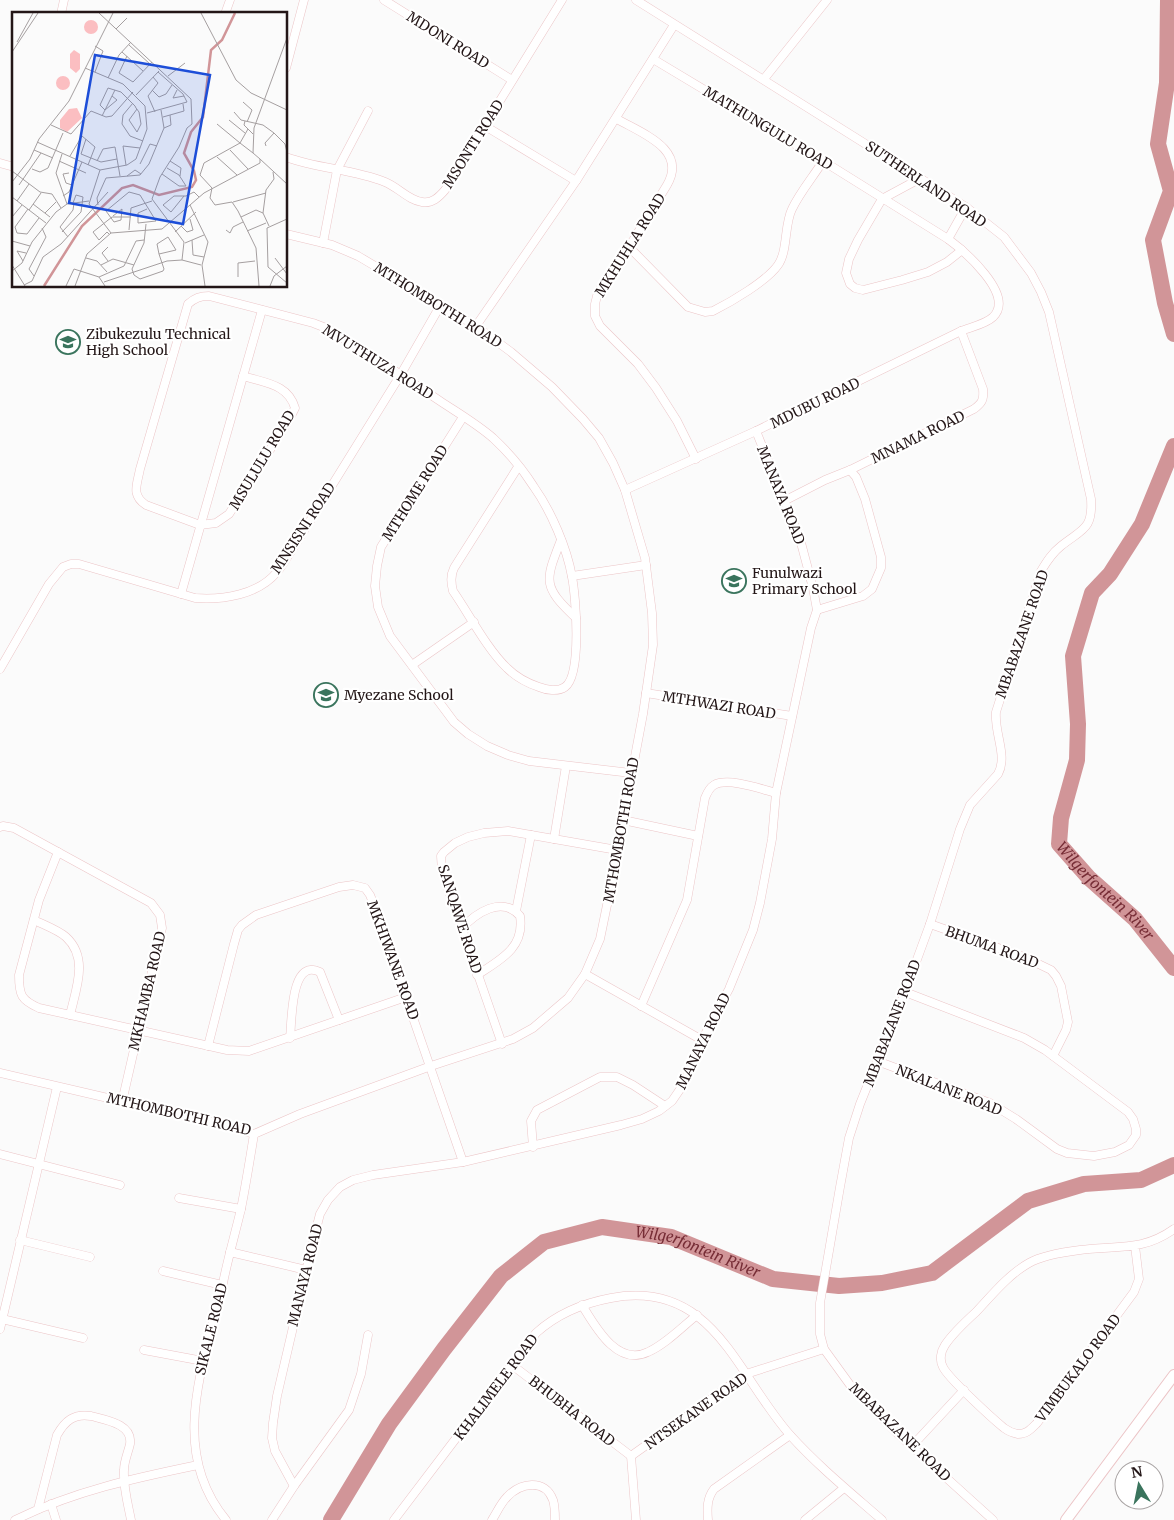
<svg xmlns="http://www.w3.org/2000/svg" width="1174" height="1520" viewBox="0 0 1174 1520" font-family="Merriweather,serif">
<style>
.lines{fill:none;stroke-linecap:round;stroke-linejoin:round}
.river{stroke:#d19598;stroke-width:16}
.minor-casing{stroke:#ecc5c7;stroke-width:9}
.tertiary-casing{stroke:#ecc5c7;stroke-width:12}
.minor{stroke:#fff;stroke-width:8}
.tertiary{stroke:#fff;stroke-width:10}
.labels{text-anchor:middle;stroke-width:4.5;stroke-linejoin:round;paint-order:stroke}
.street-label{font-size:14px;fill:#231617;stroke:#fff}
.poi-label{font-size:14px;fill:#231617;stroke:#fff;text-anchor:start}
.water-label{font-size:15px;font-style:italic;fill:#772d36;stroke:#fff}
.inset-river{fill:none;stroke:#d19598;stroke-width:2.5}
.inset-road{fill:none;stroke:#a59fa0;stroke-width:1}
.view{fill:#1d4ed8;fill-opacity:0.15;stroke:#1d4ed8;stroke-width:2.5}
.inset-edge{fill:none;stroke:#231617;stroke-width:2.5}
</style>
<rect width="100%" height="100%" fill="#fbfbfb"/>
<g class="lines">
<g class="river">
<polyline points="1168,0 1167,83 1158,144 1171,191 1153,240 1165,303 1174,334"/>
<path id="s1" d="M1174,446l-32,78 -32,50 -18,19 -19,63 5,68 -1,36 -16,58 -2,26 30,34 46,41 39,49"/>
<path id="s2" d="M331,1520l58,-96 55,-75 57,-73 43,-34 58,-15 69,10 102,42 66,7 43,-3 50,-10 96,-72 56,-17 57,-4 33,-15"/>
</g>
<defs>
<g id="minor">
<polyline points="384,0 512,80"/>
<path d="M636,0l330,207 38,30 27,36 10,19 8,20 42,187c2,31 -9,30 -30,47 -9,7 -14,15 -20,25l-45,141c-2,21 12,44 2,62l-28,31 -10,24 -30,95 -25,68 -45,112 -11,34 -9,49 -20,116v31l4,15 29,40 46,46 94,85"/>
<polyline points="61,14 64,0"/>
<polyline points="225,14 230,0"/>
<polyline points="286,68 304,0"/>
<polyline points="764,79 827,0"/>
<path d="M617,119c24,14 71,30 50,66l-38,62 -31,45 -3,12v12l5,10 38,38 18,24 21,33 19,38"/>
<polyline points="485,126 576,181"/>
<path d="M286,157c32,12 67,12 99,25 13,5 23,18 37,20 10,2 17,-5 23,-12l117,-190"/>
<polyline points="0,163 14,167"/>
<polyline points="921,178 882,199 858,240 849,259 846,273 850,284 855,288 863,290 902,280 928,272 947,262 962,250"/>
<polyline points="948,239 966,207"/>
<polyline points="323,243 337,170 368,111"/>
<path d="M629,247l59,60 17,5 8,-1c18,-9 54,-30 65,-46 10,-14 6,-40 14,-56 8,-17 21,-32 31,-48"/>
<polyline points="476,326 576,181 674,25"/>
<path d="M243,376c22,7 45,8 52,32l-6,12 -60,94 -13,9 -16,2 -54,-20c-15,-10 -9,-20 -6,-36l48,-165c7,-6 12,-8 21,-8l104,27 13,5c39,23 77,48 114,73 18,12 37,23 53,37 14,13 31,33 41,49 17,24 33,61 38,90 4,20 10,98 -7,110 -7,5 -19,3 -26,0 -12,-4 -23,-10 -32,-19 -20,-19 -38,-54 -54,-77 -2,-8 -3,-15 1,-23l64,-101"/>
<polyline points="463,417 381,547 377,566 375,586 378,607 390,636 454,722 468,734 487,746 508,755 529,761 631,773"/>
<path d="M625,490l131,-59 205,-100c10,-4 25,-7 32,-14 23,-22 -30,-67 -45,-78l-125,-78 -170,-102"/>
<path d="M784,501l41,-21 25,-10 124,-61c8,-6 10,-9 9,-20l-22,-58"/>
<path d="M561,540c-16,41 -19,46 15,78"/>
<polyline points="572,576 646,565"/>
<polyline points="181,594 262,310"/>
<polyline points="817,610 863,596 872,589 881,568 881,557 865,499 856,477 850,470"/>
<polyline points="412,665 474,622"/>
<path d="M0,669l49,-85 14,-17 8,-3h8l116,34c28,2 63,-3 82,-26 6,-7 10,-15 15,-22l109,-176 39,-68"/>
<polyline points="646,693 792,716"/>
<polyline points="623,820 698,836"/>
<polyline points="0,827 3,826 14,828 151,903 160,915 162,928 122,1102"/>
<polyline points="554,839 566,766"/>
<path d="M58,852l-19,48 -20,75c0,20 2,25 20,33l188,42 22,1 157,-54"/>
<polyline points="516,911 531,835"/>
<path d="M34,920c10,5 24,10 32,17 23,21 10,52 4,78"/>
<polyline points="930,924 1024,957 1051,970 1056,976 1061,986 1068,1022 1066,1030 1053,1056"/>
<path d="M461,929c15,-16 41,-34 59,-13 5,32 -20,44 -43,59"/>
<polyline points="585,974 702,1040"/>
<path d="M641,1006l46,-106 18,-102c2,-5 4,-10 9,-13 14,-8 47,4 62,8"/>
<path d="M290,1038c2,-16 0,-81 30,-66l19,48"/>
<polyline points="502,1044 442,871 441,856 444,852 455,843 468,837 484,833 508,831 617,850"/>
<polyline points="208,1046 234,944 238,930 242,925 256,915 339,887 353,885 365,888 370,895 374,905 463,1162"/>
<polyline points="877,1061 990,1103 1016,1119 1057,1149 1067,1153 1094,1156 1115,1152 1129,1145 1136,1135 1136,1129 1133,1119 1128,1112 1045,1050 1024,1038 905,992"/>
<polyline points="0,1073 215,1123 254,1134 300,1114 431,1066 513,1039 533,1028 568,998 585,974 600,939 607,905 643,714 653,645 652,613 645,558 625,490 613,463 599,438 583,419 552,387 511,352 476,326 358,256 332,245 286,234"/>
<polyline points="533,1147 531,1121 537,1110 600,1077 617,1077 633,1085 665,1106"/>
<polyline points="0,1154 120,1185"/>
<polyline points="179,1198 241,1209"/>
<polyline points="20,1240 90,1257"/>
<path d="M1135,1246l4,33 -5,13 -97,131c-6,6 -10,11 -19,11 -5,-1 -10,-3 -14,-6 -11,-9 -56,-50 -61,-61 -4,-7 -2,-16 2,-22 8,-12 20,-23 31,-33 16,-17 32,-37 53,-49 14,-8 35,-11 51,-13 36,-5 62,2 94,-21"/>
<polyline points="230,1252 306,1270"/>
<polyline points="163,1271 222,1285"/>
<path d="M582,1305c13,21 35,62 66,47 18,-8 34,-25 49,-37"/>
<polyline points="2,1319 83,1338"/>
<polyline points="0,1329 57,1087"/>
<polyline points="144,1350 203,1361"/>
<polyline points="512,1365 631,1456"/>
<polyline points="912,1446 964,1390"/>
<polyline points="631,1456 746,1374 824,1349"/>
<polyline points="631,1456 636,1520"/>
<polyline points="294,1486 275,1451 272,1438 273,1423 277,1396 314,1237 320,1214 328,1200 340,1187 353,1180 373,1175 463,1162 621,1125 642,1119 659,1111 672,1101 683,1085 692,1066 702,1040 729,989 753,930 760,903 772,839 776,793 811,628 817,610 813,588 800,539 756,431"/>
<polyline points="51,1504 56,1520"/>
<path d="M38,1509l19,-74c8,-14 17,-22 34,-19 15,4 42,8 39,28 -2,9 -6,17 -6,26 -1,17 4,34 7,50"/>
<path d="M15,1520c59,-29 120,-42 183,-55"/>
<path d="M226,1520c-59,-71 -21,-158 -3,-237 5,-25 12,-49 18,-74 5,-25 9,-50 13,-75"/>
<polyline points="272,1520 294,1486 349,1410 361,1374 368,1335"/>
<path d="M394,1520l142,-187c21,-19 48,-30 75,-35 102,-19 125,76 179,137 28,31 60,57 92,85"/>
<path d="M492,1520c5,-8 9,-17 15,-23 13,-14 38,-19 46,3 2,6 2,14 2,20"/>
<path d="M708,1520c-1,-12 -1,-22 6,-31l76,-54"/>
<polyline points="805,1520 844,1488"/>
</g>
<polyline id="tertiary" points="1066,1520 1174,1375"/>
</defs>
<use href="#minor" class="minor-casing"/>
<use href="#tertiary" class="tertiary-casing"/>
<use href="#minor" class="minor"/>
<use href="#tertiary" class="tertiary"/>
</g>
<defs>
<symbol id="school-ring" viewBox="-11 -11 22 22"><circle r="9.5" fill="#fff" stroke="#3a745d" stroke-width="1.5"/><path d="M0-5L7-2L0 1L-7-2ZM-4 1L0 2.5L4 1V4Q0 6-4 4Z" fill="#3a745d"/></symbol>
</defs>
<g fill-rule="evenodd">
<use href="#school-ring" x="54" y="328" width="28" height="28"/>
<use href="#school-ring" x="720" y="567" width="28" height="28"/>
<use href="#school-ring" x="312" y="681" width="28" height="28"/>
</g>
<g class="labels">
<g class="street-label">
<text transform="translate(448 40) rotate(32)" y="5">MDONI ROAD</text>
<text transform="translate(768 128) rotate(31)" y="5">MATHUNGULU ROAD</text>
<text transform="translate(473 144) rotate(-58)" y="5">MSONTI ROAD</text>
<text transform="translate(926 184) rotate(34)" y="5">SUTHERLAND ROAD</text>
<text transform="translate(630 245) rotate(-58)" y="5">MKHUHLA ROAD</text>
<text transform="translate(438 305) rotate(32)" y="5">MTHOMBOTHI ROAD</text>
<text transform="translate(378 362) rotate(32)" y="5">MVUTHUZA ROAD</text>
<text transform="translate(815 403) rotate(-26)" y="5">MDUBU ROAD</text>
<text transform="translate(918 437) rotate(-26)" y="5">MNAMA ROAD</text>
<text transform="translate(262 460) rotate(-59)" y="5">MSULULU ROAD</text>
<text transform="translate(415 493) rotate(-58)" y="5">MTHOME ROAD</text>
<text transform="translate(781 495) rotate(68)" y="5">MANAYA ROAD</text>
<text transform="translate(303 528) rotate(-57)" y="5">MNSISNI ROAD</text>
<text transform="translate(1022 634) rotate(-71)" y="5">MBABAZANE ROAD</text>
<text transform="translate(719 705) rotate(9)" y="5">MTHWAZI ROAD</text>
<text transform="translate(621 830) rotate(-80)" y="5">MTHOMBOTHI ROAD</text>
<text transform="translate(460 919) rotate(72)" y="5">SANQAWE ROAD</text>
<text transform="translate(992 947) rotate(20)" y="5">BHUMA ROAD</text>
<text transform="translate(393 960) rotate(70)" y="5">MKHIWANE ROAD</text>
<text transform="translate(147 991) rotate(-77)" y="5">MKHAMBA ROAD</text>
<text transform="translate(892 1023) rotate(-69)" y="5">MBABAZANE ROAD</text>
<text transform="translate(703 1041) rotate(-64)" y="5">MANAYA ROAD</text>
<text transform="translate(949 1090) rotate(22)" y="5">NKALANE ROAD</text>
<text transform="translate(179 1114) rotate(13)" y="5">MTHOMBOTHI ROAD</text>
<text transform="translate(305 1275) rotate(-76)" y="5">MANAYA ROAD</text>
<text transform="translate(211 1329) rotate(-76)" y="5">SIKALE ROAD</text>
<text transform="translate(1078 1368) rotate(-53)" y="5">VIMBUKALO ROAD</text>
<text transform="translate(496 1387) rotate(-53)" y="5">KHALIMELE ROAD</text>
<text transform="translate(572 1411) rotate(38)" y="5">BHUBHA ROAD</text>
<text transform="translate(696 1411) rotate(-35)" y="5">NTSEKANE ROAD</text>
<text transform="translate(900 1432) rotate(44)" y="5">MBABAZANE ROAD</text>
</g>
<g class="poi-label">
<text x="86" y="339">Zibukezulu Technical<tspan x="86" dy="16">High School</tspan></text>
<text x="752" y="578">Funulwazi<tspan x="752" dy="16">Primary School</tspan></text>
<text x="344" y="700">Myezane School</text>
</g>
<g class="water-label">
<text dy="5" stroke="none"><textPath href="#s1" startOffset="492">Wilgerfontein River</textPath></text>
<text dy="5" stroke="none"><textPath href="#s2" startOffset="512">Wilgerfontein River</textPath></text>
</g>
</g>
<g transform="translate(12 12)">
<rect width="275" height="275" fill="#fbfbfb"/>
<path d="M72 15a7 7 0 1 1 14 0a7 7 0 1 1-14 0ZM62,38l6,4v15l-4,4 -6,-5v-14zM44 71a7 7 0 1 1 14 0a7 7 0 1 1-14 0ZM65,96l5,10 -15,14 -7,-4v-8l9,-11z" fill="#fbbec1"/>
<path class="inset-river" d="M32,274l38,-60 40,-38 11,-3 26,10 33,-8 4,-7 -2,-9 -10,-18 7,-21 12,-15 8,-67 11,-10 13,-27"/>
<path class="inset-road" d="M87,1l92,86 1,25 -5,4 -8,19 -19,30 -8,22 32,43 -2,18M189,1l35,67 15,13 36,17M104,17l11,-11M5,30l16,-29M117,33l21,19M0,40l26,-39M110,40l21,19M115,44l-8,17 14,9 19,-20M83,60l8,-21 -8,-5M156,64l17,-13M141,65l5,6 -10,13 7,16M96,66l11,-23 12,-13M140,78l7,7 7,-3 6,-9M165,78l-4,8 11,-2M124,83l23,-24M231,90l9,8 -5,12M121,91l-10,12 -1,9 8,12 13,5M93,98l-5,-5 8,-17 13,4 14,14 1,2 3,4 2,12 -4,8 -8,-12 8,-11M93,98l12,-10 -5,-4M222,100l7,8 22,5 11,8 11,11 2,8M135,101l40,-11 -4,-8 -25,-22M90,104l13,-26M151,105l21,-6 -1,-7M217,108l16,13M233,109l-1,4 9,9M205,112l23,19 8,-14M39,113l20,9 20,-23 15,6 6,-1 21,-24M152,116l7,-3 -1,-10M74,127l-5,15 20,8 16,-3M25,130l63,28 27,-5 9,-6 11,-30 -2,-23 -22,-22 -38,-16M254,134l-1,-3 9,-10M22,138l19,8M218,138l18,19M241,141l-13,-10 -36,20 -4,12 12,13 -2,10 5,7 17,-3 6,9 18,37 3,38M50,142l-6,19 11,31M58,144l12,-20 13,11 -7,18M205,145l20,18M248,147l27,25M47,149l27,12M85,149l6,-12 12,-2 5,29M158,149l11,7 -1,8M128,152l10,-20 7,2M114,153l-3,-19 17,2M20,157l8,3 8,-4 15,-35M88,158l-11,34 22,29M0,159l28,21 12,2 9,14M57,161l-6,1 3,9 6,2M150,162l17,12h7l-7,-11 -12,-7M115,164l8,-6 6,4M0,170l18,-23 9,-20 30,-38 44,-88M7,173l22,-32M51,184l6,-4 13,-30M172,184l-13,16 -8,-7 11,-9h12l8,-4 5,5M0,185l34,26M5,189l12,-17M221,190l33,-9M21,192l17,13M86,193l-1,-7 9,-20 34,-3 9,-11 15,-36 -3,-18M178,193l18,37 -6,23 3,21M119,196l21,-7M16,197l-13,18 2,6 10,1 12,-16M17,198l12,-17M33,201l11,-11M101,204l9,-7 -1,11 -7,2 -8,-11 23,-19 11,3 16,26 -18,2v-10l9,-4M0,205l10,-12M229,205l15,-7 7,3M134,212l-2,19 -12,26 2,6 6,4 23,-8 1,-2 -5,-15 -2,-10 11,-7 8,13 -17,4M169,214l6,6 6,-2 -3,-11M257,214l-6,-13 3,-23 8,-11 -1,-7M117,218l2,-22M214,218l4,3 3,-6 10,-5M235,219l19,-8M50,220l19,-20 2,-15 -7,-2 -3,8M163,220l21,-20M97,222l-2,-2 -8,8 -6,-8 19,-15h19M56,225l-8,-10 13,-17 1,-7M180,228l1,15 11,2M0,229l18,5M173,231l19,-8M74,246l11,3 10,11M263,246l12,16M170,248l19,5M11,249l-6,-10 9,2M96,249l-6,-8 6,-6M0,253l13,21M89,253l12,-6 21,6M256,255l-1,-39 20,-9M256,255l19,16M0,259l10,-8 10,-21 24,-30 11,-8 22,-3M22,264l-5,-7 17,-32 -4,-9M87,265l25,-11 12,-25 8,-1M226,265v-14l17,-2M92,270l63,-21 15,-1M12,273l8,-4 11,-24 18,-13 47,-52M54,274l8,-17 25,8 6,9M63,274l12,-32 24,-21 51,-4 42,-36 56,-30v-4l-7,-6 1,-25 33,-90M258,274l4,-10 13,-10"/>
<path class="view" d="M83,43l115,20 -27,149 -114,-21z"/>
<rect width="275" height="275" class="inset-edge"/>
</g>
<g transform="translate(1139 1485) rotate(350)"><circle r="24" fill="#ffffff" stroke="#a7a2a2"/>
<path d="M0-4L9 19L0 12L-9 19Z" fill="#3a745d"/>
<text y="-8" font-size="14" font-weight="bold" text-anchor="middle" fill="#231617">N</text>
</g>
</svg>
